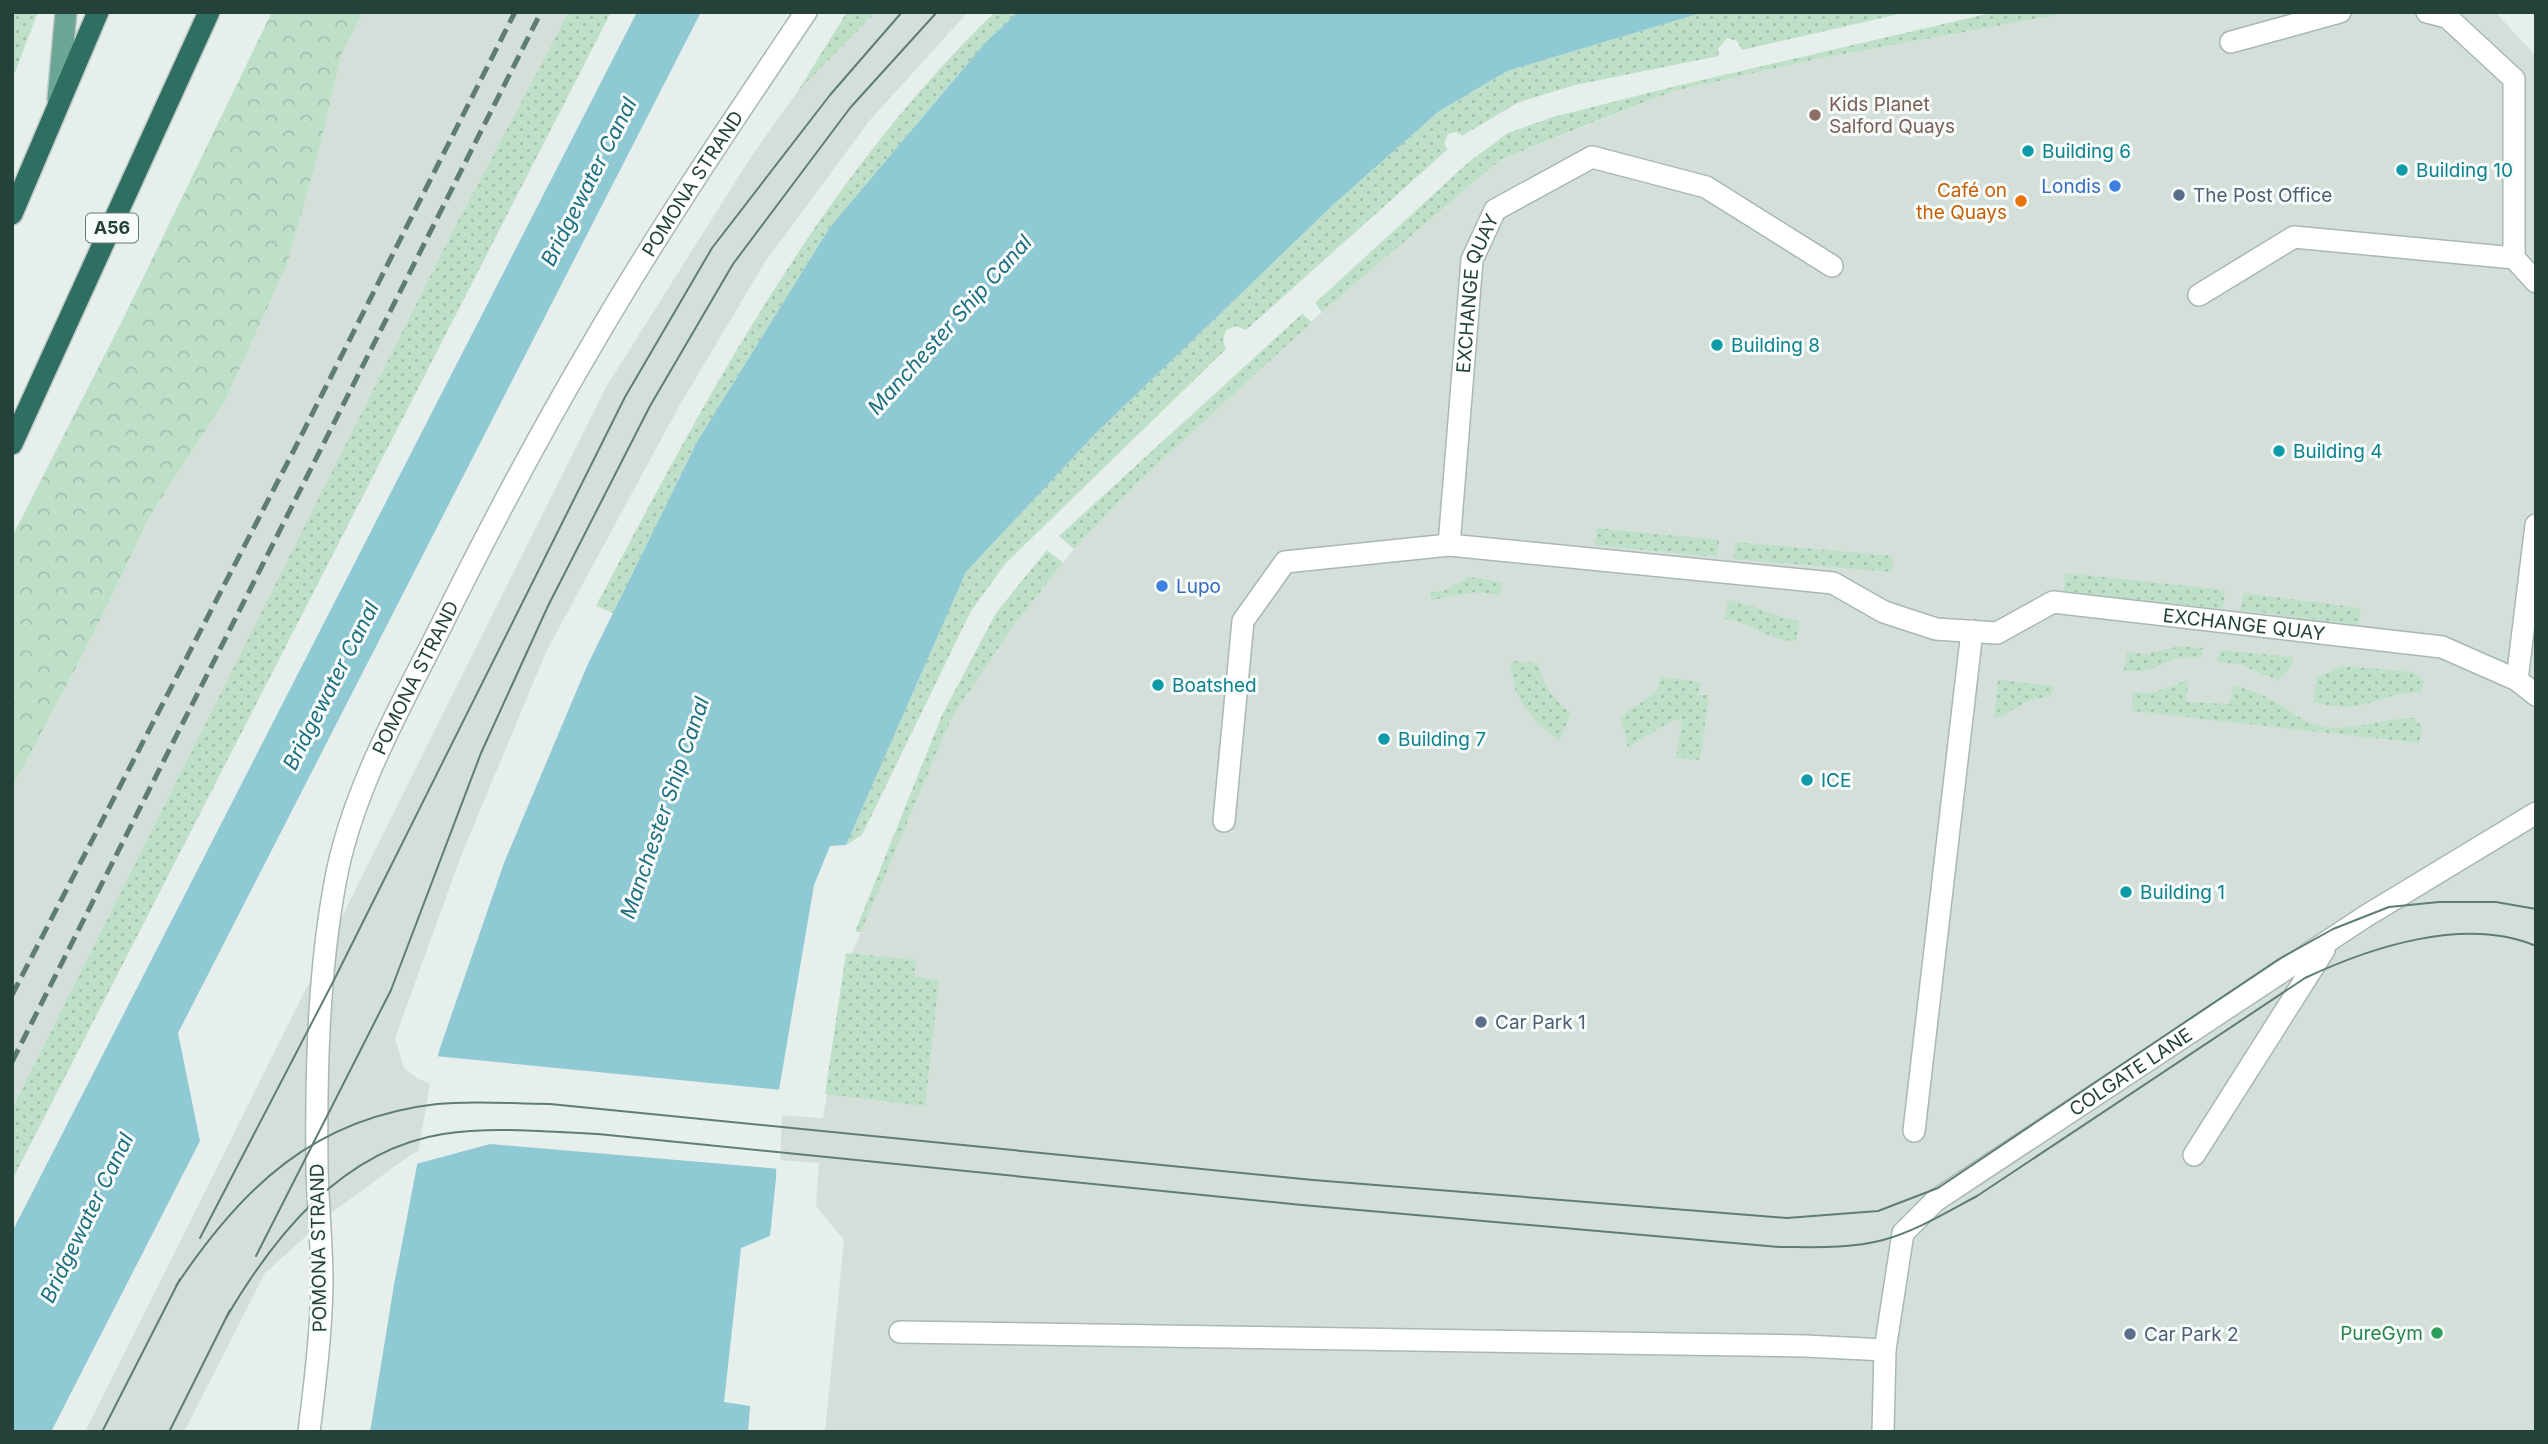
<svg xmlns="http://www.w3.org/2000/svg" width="2548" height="1444" viewBox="0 0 2548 1444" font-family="Inter,sans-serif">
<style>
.built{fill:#d4dfda}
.grass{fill:url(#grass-dots)}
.forest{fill:url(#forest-crowns)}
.water{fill:#8ec9d4}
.pier{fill:#e6efeb}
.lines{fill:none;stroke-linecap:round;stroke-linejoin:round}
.lane-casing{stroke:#a8b8b2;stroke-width:24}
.street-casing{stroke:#a8b8b2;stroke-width:24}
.primary-casing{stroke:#c2cac8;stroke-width:24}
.highway-casing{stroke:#c2cac8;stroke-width:24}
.lane{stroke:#fff;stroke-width:21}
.street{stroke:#fff;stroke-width:21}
.primary{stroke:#6aa596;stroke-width:21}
.highway{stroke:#2f6f62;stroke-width:21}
.tram{stroke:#5f7d75;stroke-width:2}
.rail{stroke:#5f7d75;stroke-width:5;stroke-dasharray:14 7;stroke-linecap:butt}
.education-dot{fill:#8d6e63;stroke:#f7fbf9;stroke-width:2.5}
.culture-dot{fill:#0f9aa8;stroke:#f7fbf9;stroke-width:2.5}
.shop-dot{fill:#3f7fe0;stroke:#f7fbf9;stroke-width:2.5}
.service-dot{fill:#5c6f8a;stroke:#f7fbf9;stroke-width:2.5}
.food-dot{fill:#e8710a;stroke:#f7fbf9;stroke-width:2.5}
.leisure-dot{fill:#2e9e5b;stroke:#f7fbf9;stroke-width:2.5}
.labels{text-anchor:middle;stroke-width:6;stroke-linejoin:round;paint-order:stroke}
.shield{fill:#f7fbf9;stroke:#637a73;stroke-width:2}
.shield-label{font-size:18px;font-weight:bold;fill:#24423a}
.education-label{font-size:19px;fill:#785e54;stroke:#f7fbf9;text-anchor:start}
.culture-label{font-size:19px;fill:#0d838f;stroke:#f7fbf9;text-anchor:start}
.street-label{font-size:19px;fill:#24423a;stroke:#f7fbf9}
.shop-label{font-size:19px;fill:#366cbe;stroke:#f7fbf9;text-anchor:end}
.food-label{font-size:19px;fill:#c56008;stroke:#f7fbf9;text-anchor:end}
.service-label{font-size:19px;fill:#4e5e75;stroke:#f7fbf9;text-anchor:start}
.leisure-label{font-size:19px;fill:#27864d;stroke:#f7fbf9;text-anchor:end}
.water-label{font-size:21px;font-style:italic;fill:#1c6f80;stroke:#f7fbf9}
</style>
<defs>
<pattern id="grass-dots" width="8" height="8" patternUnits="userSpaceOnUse" patternTransform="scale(1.75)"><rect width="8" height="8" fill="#bfe0c8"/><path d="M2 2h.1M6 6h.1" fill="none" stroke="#a4c1ad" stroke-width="1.8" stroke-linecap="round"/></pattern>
<pattern id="forest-crowns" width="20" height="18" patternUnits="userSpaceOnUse" patternTransform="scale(1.75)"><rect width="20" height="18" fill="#bfe0c8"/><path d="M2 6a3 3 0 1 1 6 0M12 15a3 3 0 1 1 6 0" fill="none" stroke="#a4c1ad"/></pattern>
</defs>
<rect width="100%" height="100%" fill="#e6efeb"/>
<g class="built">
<polygon points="362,12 611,12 12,1180 12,788 93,635 151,514 226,399 287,264 315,166 342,53"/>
<polygon points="876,12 968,12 870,120 765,262 678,408 546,652 461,856 395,1038 404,1068 418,1079 463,1095 823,1118 852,953 951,719 1014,625 1074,549 1134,486 1322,312 1500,160 1674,91 1817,59 2073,12 2495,12 2536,56 2536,1432 825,1432 844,1240 816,1206 819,1163 595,1147 441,1145 413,1153 334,1211 265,1273 184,1432 85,1432 606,387 751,157 798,91"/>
</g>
<g class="grass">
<polygon points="12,12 38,12 12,80"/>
<polygon points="569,12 611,12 12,1180 12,1109 453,231"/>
<polygon points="847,12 876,12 798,91"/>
<path d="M995,12h23l-33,31 -155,184 -132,213 -85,173 -17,-7c111,-211 226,-427 399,-594z"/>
<polygon points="1704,12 1908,12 1742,50 1737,41 1727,38 1718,49 1719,56 1575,85 1517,103 1462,136 1456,132 1448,134 1444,144 1448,149 1246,330 1236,326 1226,330 1223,340 1226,349 1005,564 971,611 862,835 846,845 966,572 1095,434 1334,204 1438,112 1507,71"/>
<polygon points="1995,12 2073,12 1817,59 1674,91 1594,122 1500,160 1322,312 1315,303 1470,161 1508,133 1553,117 1672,87"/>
<polygon points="1302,314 1312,322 1134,486 1074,549 1059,536"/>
<polygon points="1597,528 1719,540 1717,557 1595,545"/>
<polygon points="1735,542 1893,556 1892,572 1733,559"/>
<polygon points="1047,550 1063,563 1014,625 951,719 861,932 855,932 942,715 996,613"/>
<polygon points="2065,573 2225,590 2223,609 2064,591"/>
<polygon points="1469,577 1503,582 1499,595 1476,592 1431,600 1431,592 1443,591"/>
<polygon points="2243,593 2361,608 2359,625 2241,610"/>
<path d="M1728,600c25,4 47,17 72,21l-4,20c-27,0 -45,-19 -71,-22z"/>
<polygon points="2181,646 2203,648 2201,658 2178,658 2144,671 2124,671 2127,652 2145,654"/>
<polygon points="2220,650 2294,657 2291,667 2278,681 2240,664 2217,662"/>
<path d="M1511,661l28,2c4,23 14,36 32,50l-12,28c-25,-18 -50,-46 -48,-80z"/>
<path d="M2342,666l72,6 10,9 -3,11c-46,1 -55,25 -107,10l3,-24z"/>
<polygon points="1661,677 1702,682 1697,695 1709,695 1700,760 1676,758 1682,719 1670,722 1628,747 1620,717 1656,693"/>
<polygon points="1998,680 2054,686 2051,696 2029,700 1999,718 1994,717"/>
<path d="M2188,680l-2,22 44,2 3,-19c16,5 32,10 46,19 14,8 22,17 38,21 33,9 65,-8 98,-7l7,9 -3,16 -287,-32 1,-18h19z"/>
<polygon points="846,953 916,960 914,977 939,980 925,1106 825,1094"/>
</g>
<polygon class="forest" points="272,12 363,12 342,53 315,166 287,264 226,399 151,514 93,635 12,788 12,537 125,315"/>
<g class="water">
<polygon points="637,12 701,12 178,1033 200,1141 51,1432 12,1432 12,1232"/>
<polygon points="1018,12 1704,12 1507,71 1438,112 1334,204 1095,434 966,572 846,845 830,846 814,885 778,1096 776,1178 770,1236 741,1248 724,1402 750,1406 748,1432 370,1432 394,1285 439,1051 504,863 587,666 698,440 830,227 985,43"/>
</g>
<polygon class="pier" points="435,1056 783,1090 780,1169 490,1144 416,1164"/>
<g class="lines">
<defs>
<g id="lane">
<polyline points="2427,12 2447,17 2514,79 2514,258"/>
<polyline points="2231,42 2340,12"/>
<polyline points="2199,295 2294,237 2514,258 2536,282"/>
<path id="s1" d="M1449,545l23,-285 23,-50 97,-53 114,30 126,79"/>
<polyline points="2517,680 2536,525"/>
<path id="s2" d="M1224,821l19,-200 42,-59 164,-17 384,38 51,29 52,17 61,4 56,-31 389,45 75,33 19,15"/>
<polyline points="1914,1131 1972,631"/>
<polyline points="2194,1155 2324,950"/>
<polyline points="900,1332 1805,1346 1885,1350"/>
<path id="s3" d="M1883,1432l2,-82 18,-117 32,-32 431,-285 170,-103"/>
</g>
<g id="street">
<path id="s4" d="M309,1432c6,-49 12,-98 13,-147 0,-39 -4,-78 -5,-116 -1,-96 1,-193 18,-286 16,-89 63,-172 103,-251 48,-97 99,-194 154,-287 66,-114 140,-223 214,-333"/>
</g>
<polyline id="primary" points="58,99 66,12"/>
<g id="highway">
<polyline points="12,214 98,12"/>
<polyline points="12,444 209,12"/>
</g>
</defs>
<use href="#lane" class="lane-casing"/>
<use href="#street" class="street-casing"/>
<use href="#primary" class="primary-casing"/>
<use href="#highway" class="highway-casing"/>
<use href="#lane" class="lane"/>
<use href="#street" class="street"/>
<use href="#primary" class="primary"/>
<use href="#highway" class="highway"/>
<g class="tram">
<polyline points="200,1238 333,982 625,397 712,248 830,95 902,12"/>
<polyline points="256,1256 391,990 481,753 548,606 650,406 733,264 850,108 937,12"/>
<path d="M176,1286c66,-99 138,-168 261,-182 37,-4 76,0 113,0l763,76 474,38 91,-7 60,-23 341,-229 54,-30 56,-22 50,-5h57l40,7"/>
<path d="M226,1318c48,-82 116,-168 217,-184 51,-8 104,-2 155,0l704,71 477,42c34,0 70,2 104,-7 33,-9 64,-28 94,-44l328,-218c66,-31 160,-62 231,-32"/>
<polyline points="102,1432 180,1279"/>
<polyline points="169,1432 230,1310"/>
</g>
<g class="rail">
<polyline points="12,995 293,452 515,12"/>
<polyline points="12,1062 541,12"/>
</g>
</g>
<circle class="education-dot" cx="1815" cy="115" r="7"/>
<g class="culture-dot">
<circle cx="2028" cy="151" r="7"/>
<circle cx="2402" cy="170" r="7"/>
<circle cx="1717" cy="345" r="7"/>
<circle cx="2279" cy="451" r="7"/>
<circle cx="1158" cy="685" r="7"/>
<circle cx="1384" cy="739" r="7"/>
<circle cx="1807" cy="780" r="7"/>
<circle cx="2126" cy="892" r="7"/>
</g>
<g class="shop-dot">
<circle cx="2115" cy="186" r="7"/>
<circle cx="1162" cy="586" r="7"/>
</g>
<g class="service-dot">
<circle cx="2179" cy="195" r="7"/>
<circle cx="1481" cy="1022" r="7"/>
<circle cx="2130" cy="1334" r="7"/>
</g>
<circle class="food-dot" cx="2021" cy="201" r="7"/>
<circle class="leisure-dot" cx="2437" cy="1333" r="7"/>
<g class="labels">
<rect class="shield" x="86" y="213.5" width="52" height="29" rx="5"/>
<g class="shield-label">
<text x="112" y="234">A56</text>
</g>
<g class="education-label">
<text x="1829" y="111">Kids Planet<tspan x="1829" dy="22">Salford Quays</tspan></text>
</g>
<g class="culture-label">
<text x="2042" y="158">Building 6</text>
<text x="2416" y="177">Building 10</text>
<text x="1731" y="352">Building 8</text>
<text x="2293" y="458">Building 4</text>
<text x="1172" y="692">Boatshed</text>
<text x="1398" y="746">Building 7</text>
<text x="1821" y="787">ICE</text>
<text x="2140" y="899">Building 1</text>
</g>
<g class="street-label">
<text dy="7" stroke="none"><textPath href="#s4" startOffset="1339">POMONA STRAND</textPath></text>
<text dy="7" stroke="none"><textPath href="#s1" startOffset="254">EXCHANGE QUAY</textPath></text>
<text dy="7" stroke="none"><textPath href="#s2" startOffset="1255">EXCHANGE QUAY</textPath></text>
<text dy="7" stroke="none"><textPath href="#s4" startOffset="772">POMONA STRAND</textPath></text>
<text dy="7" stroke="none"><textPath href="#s3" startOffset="480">COLGATE LANE</textPath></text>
<text transform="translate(318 1248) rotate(-91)" y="7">POMONA STRAND</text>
</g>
<g class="shop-label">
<text x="2101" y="193">Londis</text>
<text x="1176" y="593" text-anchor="start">Lupo</text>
</g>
<g class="food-label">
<text x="2007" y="197">Café on<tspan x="2007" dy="22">the Quays</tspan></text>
</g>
<g class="service-label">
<text x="2193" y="202">The Post Office</text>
<text x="1495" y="1029">Car Park 1</text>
<text x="2144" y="1341">Car Park 2</text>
</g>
<g class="leisure-label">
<text x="2423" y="1340">PureGym</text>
</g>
<g class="water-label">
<text transform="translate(589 182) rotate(-63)" y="7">Bridgewater Canal</text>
<text transform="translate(950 325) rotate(-48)" y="7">Manchester Ship Canal</text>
<text transform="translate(331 686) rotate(-63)" y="7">Bridgewater Canal</text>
<text transform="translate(665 808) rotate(-71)" y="7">Manchester Ship Canal</text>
<text transform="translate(87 1218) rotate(-64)" y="7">Bridgewater Canal</text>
</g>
</g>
<rect width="2548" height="1444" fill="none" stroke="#24423a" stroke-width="28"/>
</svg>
